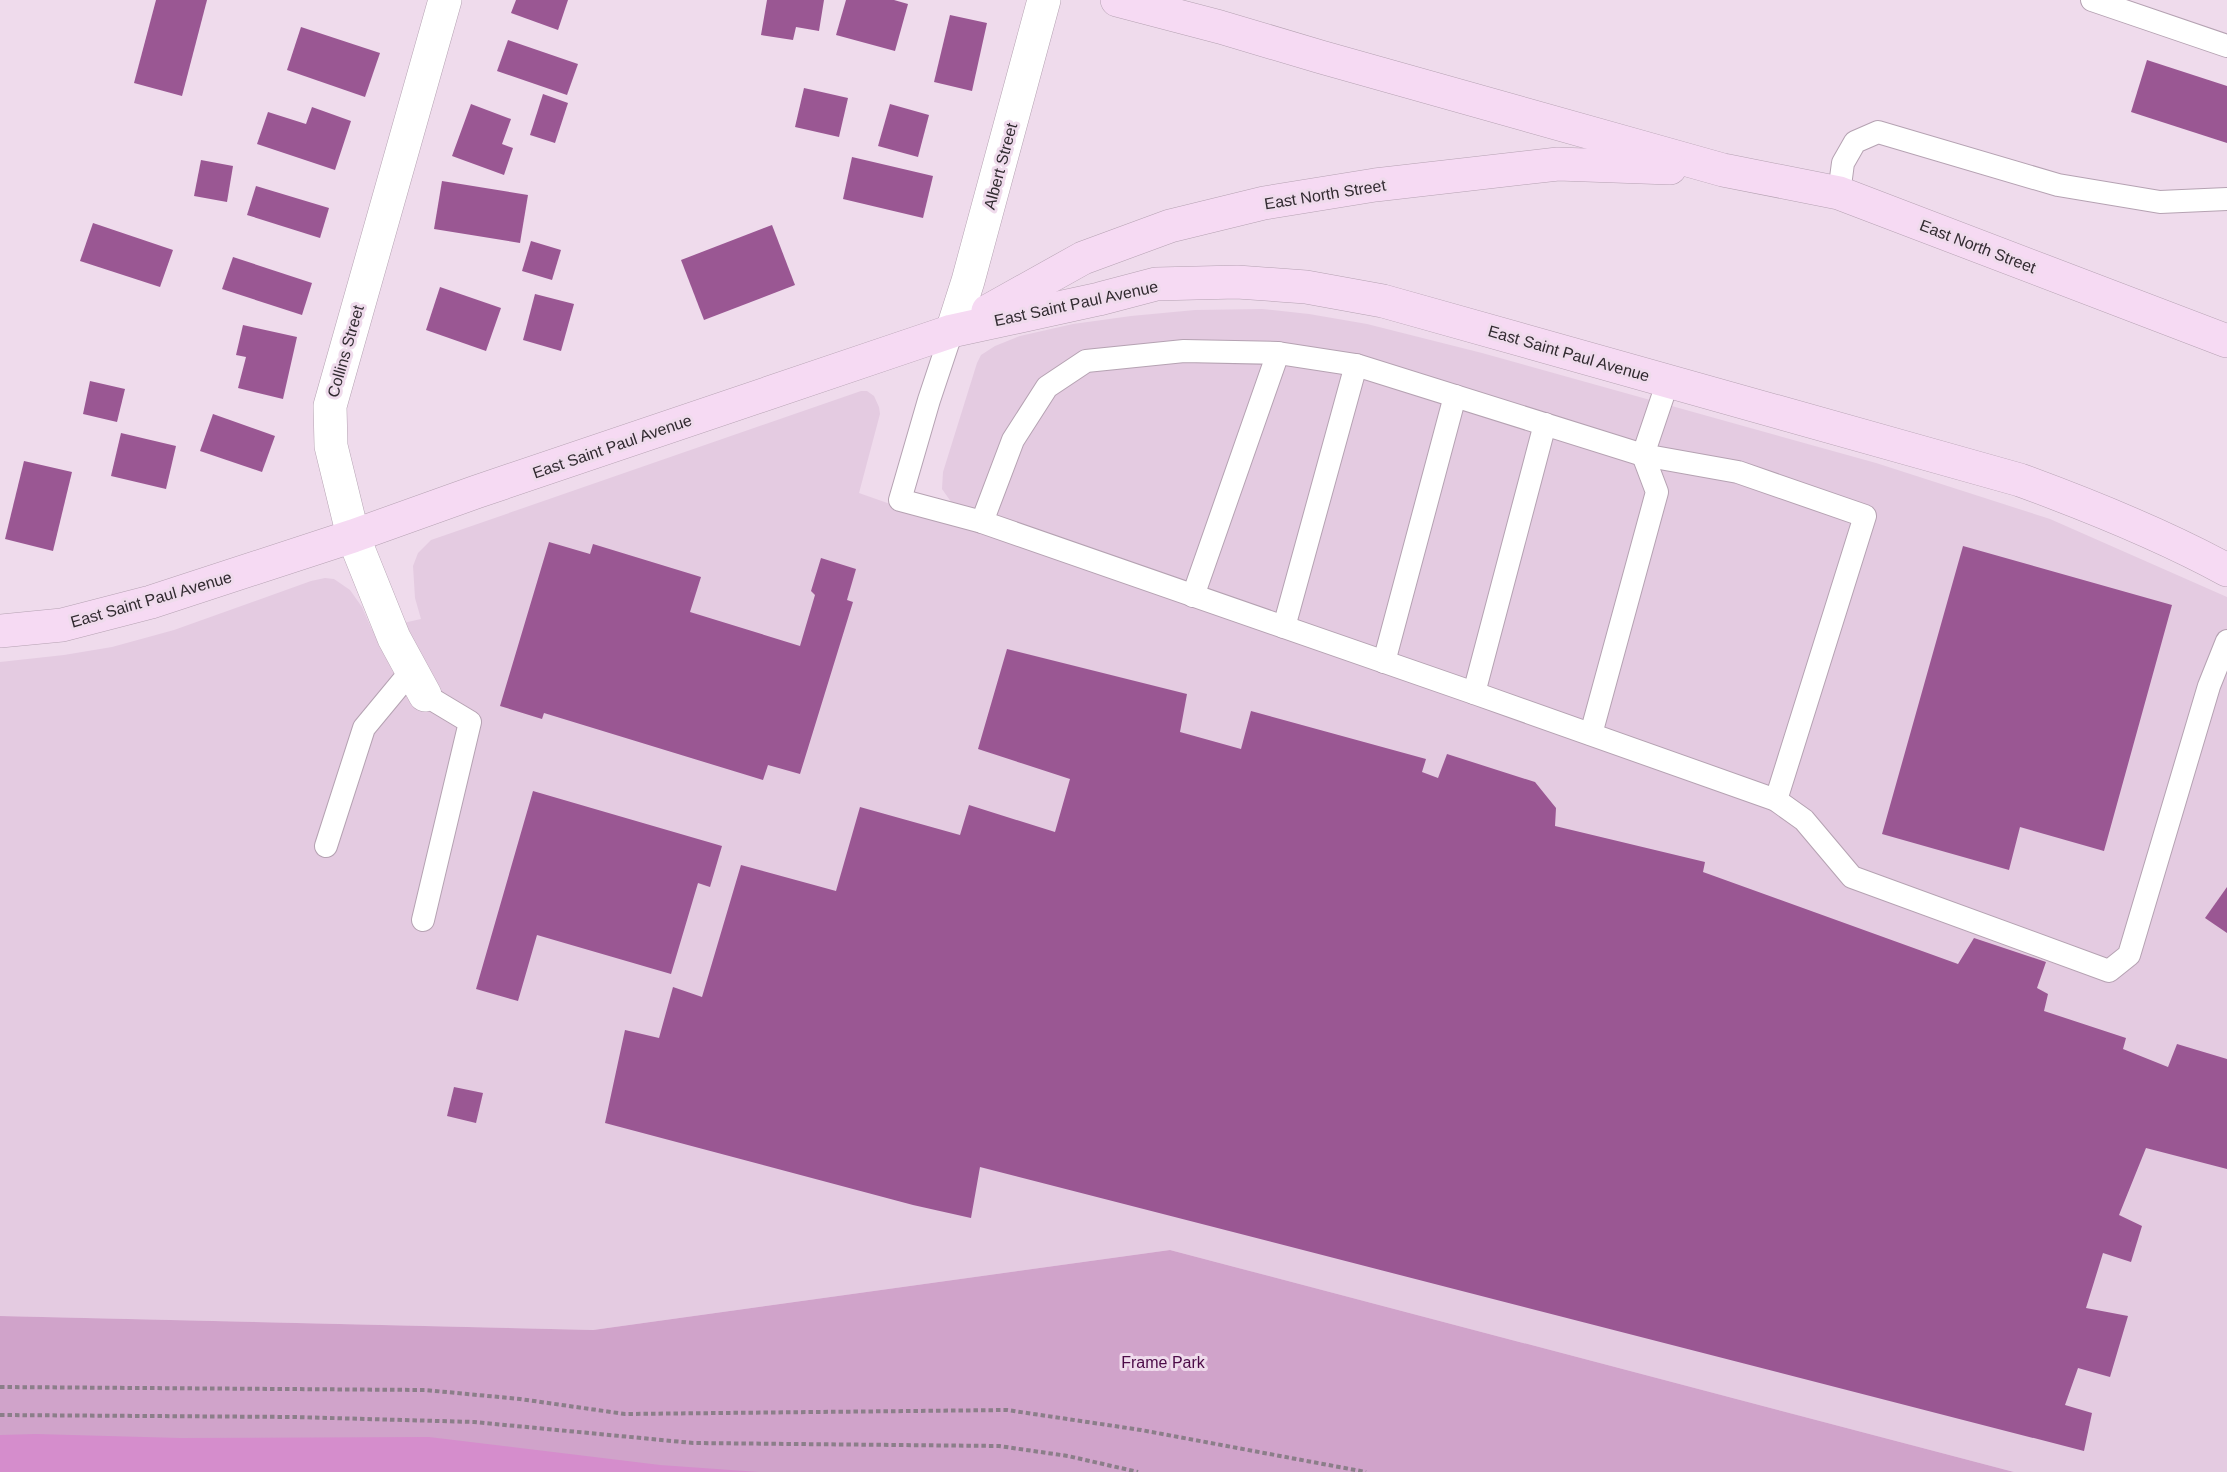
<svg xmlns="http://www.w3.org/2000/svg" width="2227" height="1472" viewBox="0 0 2227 1472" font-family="Helvetica,sans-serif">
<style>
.built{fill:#e4cbe1}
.green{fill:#d0a3ca}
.water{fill:#d58dcc}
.building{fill:#9a5793}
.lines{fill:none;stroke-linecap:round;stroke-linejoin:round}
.lane-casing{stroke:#b5a2b2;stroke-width:24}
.street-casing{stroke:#b5a2b2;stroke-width:34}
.secondary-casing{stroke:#b5a2b2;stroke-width:34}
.path{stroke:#8b7e89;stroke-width:4;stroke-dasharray:4.5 3;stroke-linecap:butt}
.lane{stroke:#fff;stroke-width:22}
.street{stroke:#fff;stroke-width:33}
.secondary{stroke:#f6daf3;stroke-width:33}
.labels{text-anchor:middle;stroke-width:6;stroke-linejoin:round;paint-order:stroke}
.street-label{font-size:16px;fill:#312a30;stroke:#efdbec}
.park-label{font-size:16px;fill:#4b0a47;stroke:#efdbec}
</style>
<rect width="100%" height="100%" fill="#efdbec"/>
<polygon class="built" points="1262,309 1309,314 1367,324 1482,353 1876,463 2050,519 2227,597 2227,1472 2014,1472 1170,1250 593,1330 0,1316 0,662 64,655 112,647 174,630 311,581 325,578 334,579 350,590 362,607 372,630 421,619 415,598 413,566 418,553 431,540 861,391 867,391 874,396 879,407 880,414 859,493 947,524 954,506 942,489 943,472 977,363 981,355 995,346 1020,336 1073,324 1131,316 1195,310"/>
<polygon class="green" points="1170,1250 2014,1472 0,1472 0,1316 593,1330"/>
<polygon class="water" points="36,1434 180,1438 429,1437 660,1465 759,1472 0,1472 0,1435"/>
<g class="building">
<polygon points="156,0 207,0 182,96 134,83"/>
<polygon points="516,0 568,0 558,30 511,13"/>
<polygon points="767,0 824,0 819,31 796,27 793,40 761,35"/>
<polygon points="846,0 894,0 908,4 895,51 836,35"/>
<polygon points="950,15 987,23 972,91 934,82"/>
<polygon points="301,27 380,53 365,97 287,70"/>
<polygon points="508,40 578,64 567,95 497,71"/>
<polygon points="2147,60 2227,86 2227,143 2131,112"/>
<polygon points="804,88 848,98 839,137 795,127"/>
<polygon points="543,94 568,103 555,143 530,135"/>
<polygon points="471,104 511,119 502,144 513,148 504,175 452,156"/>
<polygon points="890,104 929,115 918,157 878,146"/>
<polygon points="312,107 351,121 335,170 257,144 268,112 306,124"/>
<polygon points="852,157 933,176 923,218 843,199"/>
<polygon points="201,160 233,166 227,202 194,196"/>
<polygon points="442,181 528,195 520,243 434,229"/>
<polygon points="256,186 329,208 320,238 247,215"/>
<polygon points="93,223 173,250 160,287 80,261"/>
<polygon points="772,225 795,285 704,320 681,260"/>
<polygon points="531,241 561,250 552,280 522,271"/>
<polygon points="233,257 312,283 302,315 222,289"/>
<polygon points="440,287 501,308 486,351 426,330"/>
<polygon points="535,294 574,304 561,351 523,340"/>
<polygon points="243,325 297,337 283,399 238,388 246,357 236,355"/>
<polygon points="90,381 125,389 117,422 83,414"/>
<polygon points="213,414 275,436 262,472 200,451"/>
<polygon points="121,433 176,446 166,489 111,476"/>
<polygon points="24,461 72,472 53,551 5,539"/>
<polygon points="549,542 590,554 593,544 701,577 690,612 800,646 815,595 811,591 821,558 856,569 847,600 853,602 800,774 768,765 763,780 544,713 542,719 500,706"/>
<polygon points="1963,546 2172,605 2104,851 2020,827 2009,870 1882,834"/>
<polygon points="1007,649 1187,694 1180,732 1241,749 1251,711 1426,759 1422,772 1438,778 1447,754 1535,782 1556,808 1555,826 1705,862 1703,872 1958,964 1974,938 2046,962 2037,988 2048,994 2044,1011 2126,1038 2123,1049 2168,1067 2177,1044 2227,1059 2227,1169 2146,1148 2119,1215 2142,1226 2131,1262 2103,1253 2086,1308 2128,1316 2110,1377 2078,1368 2065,1405 2092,1413 2084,1451 980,1167 971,1218 913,1205 605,1123 625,1030 659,1038 673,987 702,997 741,865 836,891 860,807 960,835 969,805 1055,832 1070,779 978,749"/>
<polygon points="533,791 722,846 710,887 698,883 671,974 537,935 518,1001 476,989"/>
<polygon points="2227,887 2227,933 2205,918"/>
<polygon points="454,1087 483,1093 476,1123 447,1116"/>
</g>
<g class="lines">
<defs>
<g id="lane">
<polyline points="2092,0 2227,46"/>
<polyline points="1839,193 1843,163 1855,142 1878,132 2058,185 2160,202 2227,199"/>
<polyline points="952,331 929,400 900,500 982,522 1474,693 1776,800 1804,820 1852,877 2109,971 2129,955 2209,686 2227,641"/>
<polyline points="982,522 1013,440 1047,387 1086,361 1184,351 1278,353 1356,365 1643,455 1738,472 1865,516 1776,800"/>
<polyline points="1193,596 1278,353"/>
<polyline points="1284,627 1356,365"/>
<polyline points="1384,662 1455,396"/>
<polyline points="1474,693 1545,424"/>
<polyline points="1591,734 1657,492 1643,455 1668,381"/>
<polyline points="326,846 364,728 412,670"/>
<polyline points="423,920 470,722 425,695"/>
</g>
<g id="street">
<polyline points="952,331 968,281 1044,0"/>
<polyline points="425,695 394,638 353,536 331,446 330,406 445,0"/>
</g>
<g id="secondary">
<polyline points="1117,0 1220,27 1321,57 1723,170 1839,193 2227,341"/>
<polyline points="988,311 1083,258 1170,226 1264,203 1375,185 1558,164 1670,168"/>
<path d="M0,631l62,-6 89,-23 202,-66 123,-44 476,-161 147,-32 57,-15 81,-2 69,5 77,14 637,179c71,26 141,54 207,90"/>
</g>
</defs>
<use href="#lane" class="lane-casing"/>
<use href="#street" class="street-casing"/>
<use href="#secondary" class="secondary-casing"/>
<g class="path">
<polyline points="0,1387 425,1390 520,1399 625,1414 1007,1410 1141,1430 1366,1472"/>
<polyline points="0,1415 294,1417 474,1422 693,1443 999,1446 1068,1456 1138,1472"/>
</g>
<use href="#lane" class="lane"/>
<use href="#street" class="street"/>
<use href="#secondary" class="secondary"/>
</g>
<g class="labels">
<g class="street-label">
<text transform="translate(1000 166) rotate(-75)" y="6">Albert Street</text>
<text transform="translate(1325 194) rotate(-9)" y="6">East North Street</text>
<text transform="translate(1978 246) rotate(21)" y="6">East North Street</text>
<text transform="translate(1076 303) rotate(-12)" y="6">East Saint Paul Avenue</text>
<text transform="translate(345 351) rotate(-74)" y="6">Collins Street</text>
<text transform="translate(1569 353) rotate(16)" y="6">East Saint Paul Avenue</text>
<text transform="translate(612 446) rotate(-19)" y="6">East Saint Paul Avenue</text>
<text transform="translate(151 599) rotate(-16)" y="6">East Saint Paul Avenue</text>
</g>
<g class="park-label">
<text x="1163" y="1368">Frame Park</text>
</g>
</g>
</svg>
